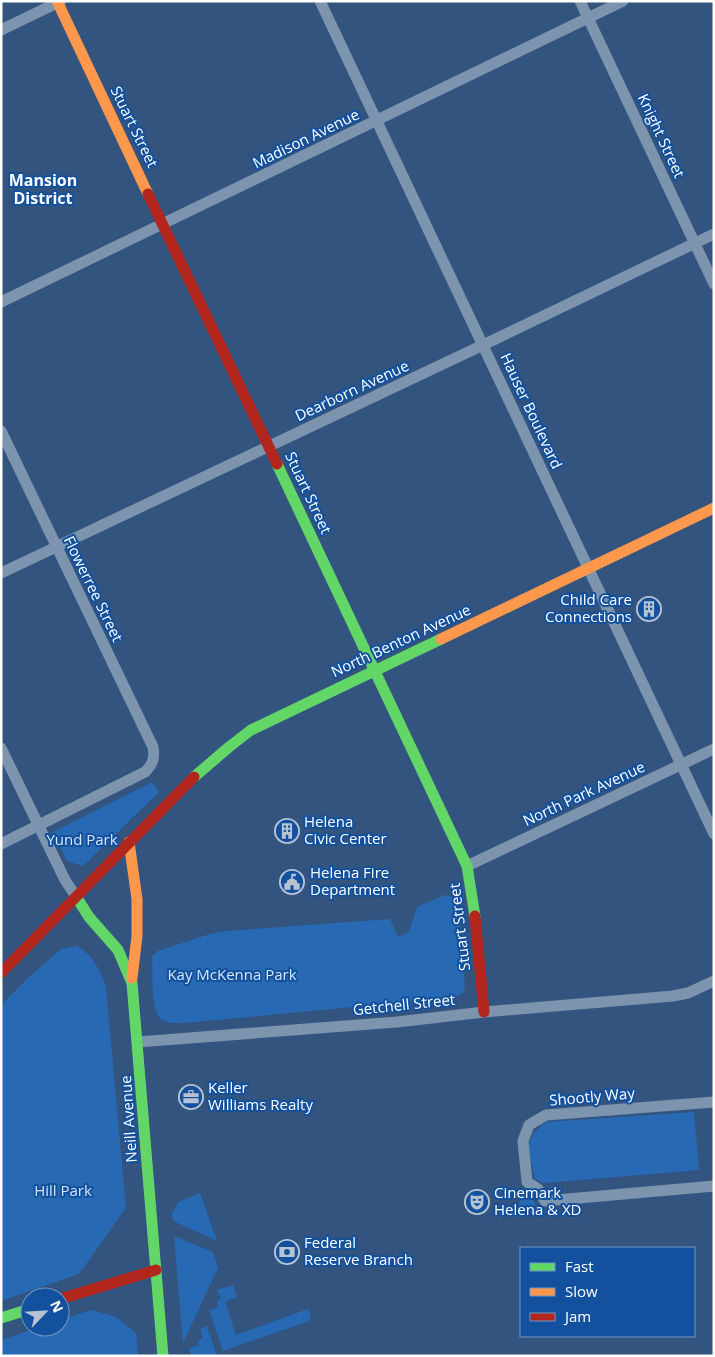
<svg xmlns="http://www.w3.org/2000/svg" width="715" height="1357" viewBox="0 0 715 1357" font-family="'Open Sans',sans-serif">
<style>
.green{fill:#2869b4}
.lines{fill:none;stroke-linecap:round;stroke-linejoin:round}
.street{stroke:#7d94af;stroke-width:11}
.fast{stroke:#63d668;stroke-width:11}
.slow{stroke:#ff974d;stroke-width:11}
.jam{stroke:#b3261e;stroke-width:11}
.labels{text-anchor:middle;stroke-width:4;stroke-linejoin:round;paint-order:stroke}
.street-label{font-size:15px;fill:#fff;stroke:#13519e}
.poi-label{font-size:15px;fill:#fff;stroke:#13519e;text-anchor:start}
.park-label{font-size:15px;fill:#d2e6fe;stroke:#13519e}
.neighbourhood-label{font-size:16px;font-weight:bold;fill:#fff;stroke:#13519e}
</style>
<rect width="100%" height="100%" fill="#32547e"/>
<g class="green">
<polygon points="152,782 159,792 83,866 67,861 53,832"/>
<path d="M445,895c9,1 10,4 13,13l7,79 -2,6 -7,4 -271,26c-8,0 -17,1 -24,-4 -11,-9 -8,-48 -9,-63l6,-5 55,-18 14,-2 163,-12 8,18 11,-5 8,-25z"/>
<path d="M77,946c16,9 23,24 29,41l20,221 -47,66 -78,27v-296l29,-29 31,-27z"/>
<path d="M694,1112l5,58 -156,13 -8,-4c-5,-27 -15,-38 11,-57z"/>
<polygon points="527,1191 532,1195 535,1205 533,1212 527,1216 522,1214 519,1205 521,1195"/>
<polygon points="200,1193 217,1241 173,1221 172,1214 178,1202"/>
<polygon points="174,1236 213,1252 218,1268 183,1343"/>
<polygon points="233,1285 237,1297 225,1302 236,1335 308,1309 311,1318 309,1321 223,1351 209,1310 218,1307 217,1301 221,1300 217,1290"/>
<polygon points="91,1310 116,1317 136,1333 138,1356 1,1356 1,1340 39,1327 60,1327 60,1320"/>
<polygon points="207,1326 217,1356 191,1356 189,1348 199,1345 198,1340 203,1338 200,1329"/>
</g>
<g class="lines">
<g class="street">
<polyline points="320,1 714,834"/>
<polyline points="580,1 714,284"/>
<polyline points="1,30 61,1"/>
<polyline points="1,302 623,1"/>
<path d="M1,431l152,316c2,11 0,17 -8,25l-144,72"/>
<polyline points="1,573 483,345 714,234"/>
<polyline points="1,748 65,880 77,898"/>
<polyline points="467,866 714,749"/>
<polyline points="138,1042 397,1022 484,1012 673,996 688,993 714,981"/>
<polyline points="714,1102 546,1115 529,1125 523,1141 527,1182 538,1189 545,1201 714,1186"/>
</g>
<g class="fast">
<polyline points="277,464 467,866 475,916"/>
<polyline points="194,777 229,747 251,730 441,639"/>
<polyline points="77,898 89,917 118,950 132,983 163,1356"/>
<polyline points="1,1318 30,1309"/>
</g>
<g class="slow">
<polyline points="57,1 148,194"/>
<polyline points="441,639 714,508"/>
<polyline points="129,842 137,899 137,936 132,978"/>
</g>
<g class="jam">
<polyline points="148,194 277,464"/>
<polyline points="475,916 484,1012"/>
<polyline points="1,973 194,777"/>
<polyline points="60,1299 156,1270"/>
</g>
</g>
<defs>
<symbol id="building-ring" viewBox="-11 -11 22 22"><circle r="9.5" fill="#13519e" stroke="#b7c3d2" stroke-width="1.5"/><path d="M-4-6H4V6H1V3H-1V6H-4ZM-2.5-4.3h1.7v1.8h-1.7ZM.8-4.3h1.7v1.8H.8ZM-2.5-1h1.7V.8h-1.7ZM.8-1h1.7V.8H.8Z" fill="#b7c3d2"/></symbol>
<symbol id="civic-ring" viewBox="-11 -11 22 22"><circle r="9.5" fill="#13519e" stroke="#b7c3d2" stroke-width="1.5"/><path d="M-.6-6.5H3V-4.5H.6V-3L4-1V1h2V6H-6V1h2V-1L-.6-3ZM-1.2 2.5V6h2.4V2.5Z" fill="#b7c3d2"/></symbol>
<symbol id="office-ring" viewBox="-11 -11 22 22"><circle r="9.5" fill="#13519e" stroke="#b7c3d2" stroke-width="1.5"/><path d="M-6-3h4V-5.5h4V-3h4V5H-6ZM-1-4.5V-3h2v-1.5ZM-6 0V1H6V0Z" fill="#b7c3d2"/></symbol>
<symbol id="theatre-ring" viewBox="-11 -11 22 22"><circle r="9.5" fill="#13519e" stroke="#b7c3d2" stroke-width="1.5"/><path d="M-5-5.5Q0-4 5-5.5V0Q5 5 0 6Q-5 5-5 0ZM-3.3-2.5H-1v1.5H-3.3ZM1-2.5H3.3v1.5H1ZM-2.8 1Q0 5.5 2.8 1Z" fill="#b7c3d2"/></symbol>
<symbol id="bank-ring" viewBox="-11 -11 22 22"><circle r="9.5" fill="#13519e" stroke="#b7c3d2" stroke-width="1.5"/><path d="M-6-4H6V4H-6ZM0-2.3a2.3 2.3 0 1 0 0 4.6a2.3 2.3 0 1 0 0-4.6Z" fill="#b7c3d2"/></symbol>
</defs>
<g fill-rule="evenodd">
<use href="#building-ring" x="635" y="595" width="28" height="28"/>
<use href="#building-ring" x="273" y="817" width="28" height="28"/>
<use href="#civic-ring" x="278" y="868" width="28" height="28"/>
<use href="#office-ring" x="177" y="1083" width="28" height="28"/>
<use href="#theatre-ring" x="463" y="1188" width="28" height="28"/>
<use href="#bank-ring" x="273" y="1238" width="28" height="28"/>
</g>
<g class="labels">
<g class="street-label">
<text transform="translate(134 127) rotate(64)" y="5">Stuart Street</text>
<text transform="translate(661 136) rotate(65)" y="5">Knight Street</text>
<text transform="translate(306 139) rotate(-26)" y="5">Madison Avenue</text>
<text transform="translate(352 391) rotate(-25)" y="5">Dearborn Avenue</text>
<text transform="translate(531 411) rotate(65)" y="5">Hauser Boulevard</text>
<text transform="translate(308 493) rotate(65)" y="5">Stuart Street</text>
<text transform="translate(93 589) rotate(64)" y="5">Flowerree Street</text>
<text transform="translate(401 641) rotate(-25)" y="5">North Benton Avenue</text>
<text transform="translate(584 794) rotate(-25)" y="5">North Park Avenue</text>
<text transform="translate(460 927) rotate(-97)" y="5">Stuart Street</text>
<text transform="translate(404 1005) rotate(-6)" y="5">Getchell Street</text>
<text transform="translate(592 1097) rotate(-5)" y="5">Shootly Way</text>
<text transform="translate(129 1119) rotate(-94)" y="5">Neill Avenue</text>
</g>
<g class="poi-label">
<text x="632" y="605" text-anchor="end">Child Care<tspan x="632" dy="17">Connections</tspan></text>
<text x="304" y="827">Helena<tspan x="304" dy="17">Civic Center</tspan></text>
<text x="310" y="878">Helena Fire<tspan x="310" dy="17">Department</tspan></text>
<text x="208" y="1093">Keller<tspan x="208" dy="17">Williams Realty</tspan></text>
<text x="494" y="1198">Cinemark<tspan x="494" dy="17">Helena &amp; XD</tspan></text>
<text x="304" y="1248">Federal<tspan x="304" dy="17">Reserve Branch</tspan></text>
</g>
<g class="park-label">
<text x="82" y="845">Yund Park</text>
<text x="232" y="980">Kay McKenna Park</text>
<text x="63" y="1196">Hill Park</text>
</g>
<g class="neighbourhood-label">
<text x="43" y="186">Mansion<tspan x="43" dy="18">District</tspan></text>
</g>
</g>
<rect width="715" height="1357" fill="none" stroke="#ffffff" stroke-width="5"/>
<rect x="520" y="1247" width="175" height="90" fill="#13519e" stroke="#7197c5"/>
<rect x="530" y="1263" width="25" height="8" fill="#63d668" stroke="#7197c5"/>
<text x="565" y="1272" font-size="15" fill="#ffffff">Fast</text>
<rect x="530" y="1288" width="25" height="8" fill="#ff974d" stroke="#7197c5"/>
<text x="565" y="1297" font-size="15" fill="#ffffff">Slow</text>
<rect x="530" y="1313" width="25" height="8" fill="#b3261e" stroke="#7197c5"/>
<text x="565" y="1322" font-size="15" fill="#ffffff">Jam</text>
<g transform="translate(45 1312) rotate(65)"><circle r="24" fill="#13519e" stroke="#7197c5"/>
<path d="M0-4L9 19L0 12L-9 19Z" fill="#b7c3d2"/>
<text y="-8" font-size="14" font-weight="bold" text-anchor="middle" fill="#ffffff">N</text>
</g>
</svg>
